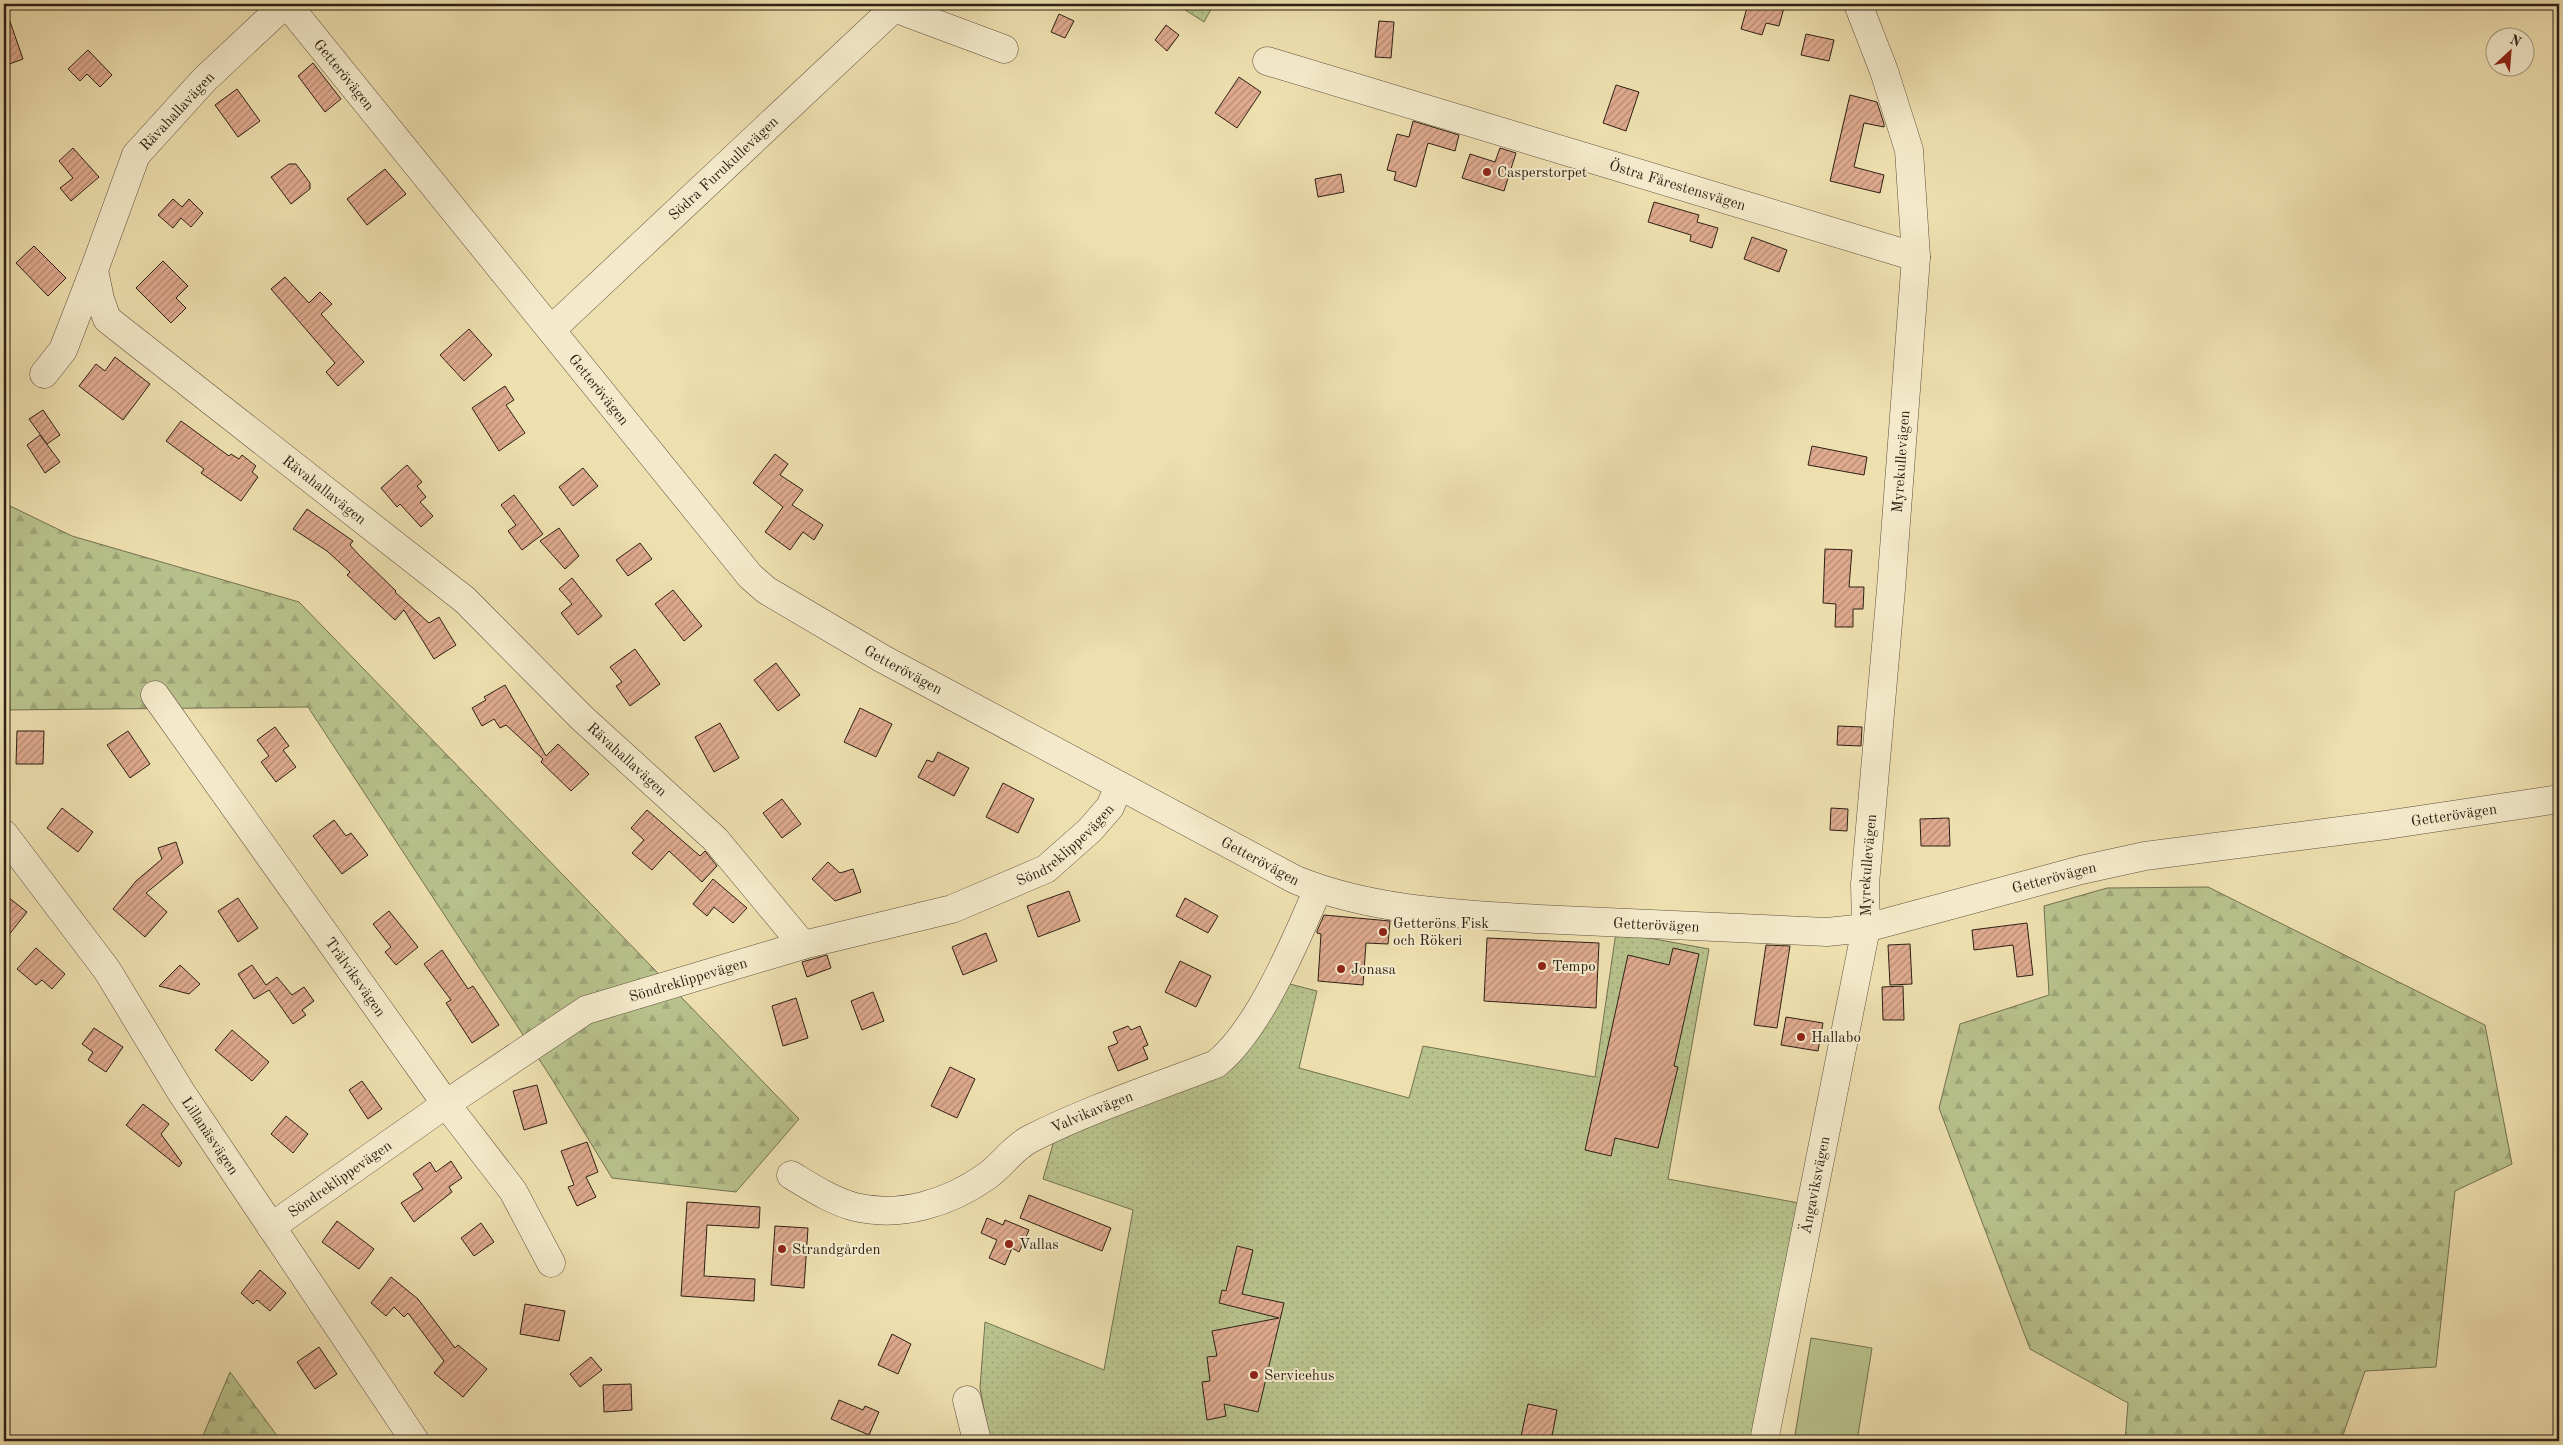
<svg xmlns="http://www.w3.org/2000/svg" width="2563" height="1445" viewBox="0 0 2563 1445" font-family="'Old Standard TT',serif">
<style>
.grass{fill:url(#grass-dots);stroke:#727150}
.forest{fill:url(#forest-firs);stroke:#727150}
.garden{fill:#b8c28c;stroke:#727150}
.building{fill:url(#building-hatch);stroke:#2d2015}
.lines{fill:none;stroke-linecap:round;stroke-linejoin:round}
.minor-casing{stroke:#5d503c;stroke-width:29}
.minor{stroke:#f4eacb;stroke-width:28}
.poi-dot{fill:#8f2418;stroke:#f4eacb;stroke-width:2}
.labels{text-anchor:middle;stroke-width:4;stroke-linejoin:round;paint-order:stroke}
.street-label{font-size:15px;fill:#2d2015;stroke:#f4eacb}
.poi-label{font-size:15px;fill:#2d2015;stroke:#f4eacb;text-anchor:start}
</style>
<defs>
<pattern id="grass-dots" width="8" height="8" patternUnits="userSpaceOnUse" patternTransform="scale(1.25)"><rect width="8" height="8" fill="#b8c28c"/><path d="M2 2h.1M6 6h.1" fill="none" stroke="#9ea678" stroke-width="1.8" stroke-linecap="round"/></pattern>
<pattern id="forest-firs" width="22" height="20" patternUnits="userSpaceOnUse" patternTransform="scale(1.25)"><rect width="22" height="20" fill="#b8c28c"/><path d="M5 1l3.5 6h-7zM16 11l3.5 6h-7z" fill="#9ea678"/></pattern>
<pattern id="building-hatch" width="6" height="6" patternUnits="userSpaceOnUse" patternTransform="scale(1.25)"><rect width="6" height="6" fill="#dfaa8e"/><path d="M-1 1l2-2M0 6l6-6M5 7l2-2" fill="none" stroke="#b58a73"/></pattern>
</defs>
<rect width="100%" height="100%" fill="#eedfaf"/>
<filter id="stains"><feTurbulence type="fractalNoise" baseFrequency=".004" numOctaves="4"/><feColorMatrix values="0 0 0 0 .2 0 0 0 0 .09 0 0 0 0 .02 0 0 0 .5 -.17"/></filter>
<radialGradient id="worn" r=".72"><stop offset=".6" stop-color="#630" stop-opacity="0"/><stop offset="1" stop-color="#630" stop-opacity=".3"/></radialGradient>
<g class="grass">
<polygon points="1176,4 1214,4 1204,22"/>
<polygon points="1616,932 1709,949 1668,1179 1799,1203 1753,1441 990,1441 980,1388 985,1322 1104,1370 1133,1210 1043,1179 1055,1137 1217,1076 1286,983 1317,991 1299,1068 1409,1098 1423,1046 1595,1077"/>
</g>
<g class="forest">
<polygon points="4,503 72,536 299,602 799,1119 736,1192 612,1178 550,1076 308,707 4,710"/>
<polygon points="2208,887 2485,1025 2512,1164 2455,1191 2436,1367 2365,1371 2341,1441 2125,1441 2128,1403 2030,1349 1939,1108 1960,1024 2049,995 2044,906 2107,888"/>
<polygon points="230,1372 281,1441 116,1441 202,1438"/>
</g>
<polygon class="garden" points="1811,1338 1872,1348 1857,1441 1794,1441"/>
<g class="building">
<polygon points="1748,4 1785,4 1779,26 1766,23 1762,35 1741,29"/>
<polygon points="6,10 23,59 4,66 4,11"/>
<polygon points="1059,14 1074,21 1065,38 1051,32"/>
<polygon points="1379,21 1394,22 1391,58 1375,57"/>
<polygon points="1166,25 1179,35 1167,51 1155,40"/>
<polygon points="1806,34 1834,40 1829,61 1801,55"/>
<polygon points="88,50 112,75 100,87 87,74 80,81 68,69"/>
<polygon points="313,63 341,99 325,112 298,76"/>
<polygon points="1239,77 1261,92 1237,128 1215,113"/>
<polygon points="1616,85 1639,92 1626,131 1603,123"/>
<polygon points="237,89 260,121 238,137 215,105"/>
<polygon points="1850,95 1877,102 1884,124 1884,127 1864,123 1854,167 1884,175 1880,193 1830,181"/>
<polygon points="1413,121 1459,135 1455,151 1428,143 1416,187 1394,180 1396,172 1387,170 1397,134 1409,137"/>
<polygon points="73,148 99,177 71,201 60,188 73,178 59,161"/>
<polygon points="1500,148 1516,153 1504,191 1462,178 1470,154 1495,162"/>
<polygon points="289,164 296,164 310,183 310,189 291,204 271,177"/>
<polygon points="385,169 406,194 367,225 347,199"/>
<polygon points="1341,174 1344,192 1318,197 1315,179"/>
<polygon points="173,199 182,207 189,199 203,213 191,227 181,218 173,228 158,215"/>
<polygon points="1654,202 1699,215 1697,222 1718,228 1712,248 1690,241 1691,235 1648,222"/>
<polygon points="1752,237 1787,250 1779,272 1744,259"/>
<polygon points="34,246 66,278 48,296 16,263"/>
<polygon points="163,261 188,286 176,298 186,308 171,323 136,288"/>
<polygon points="285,277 309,303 320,292 332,304 321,314 364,362 338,386 326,372 335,363 271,289"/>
<polygon points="469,329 492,355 464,381 440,355"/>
<polygon points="115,357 150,384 123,420 79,386 96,364 105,371"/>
<polygon points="505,386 514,400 506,405 525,433 499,451 472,408"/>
<polygon points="43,410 60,435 47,444 29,419"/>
<polygon points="181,421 229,456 231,454 239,459 242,455 256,466 252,472 258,477 241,501 201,473 204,469 166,441"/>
<polygon points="40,435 60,462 45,473 27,445"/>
<polygon points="1812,446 1867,457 1864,475 1808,465"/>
<polygon points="775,454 788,464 780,475 803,490 792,505 823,525 814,540 803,532 790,550 765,532 783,507 753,483"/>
<polygon points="407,465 422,482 417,486 426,497 420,502 433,516 421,527 400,504 397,507 381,488"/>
<polygon points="583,468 598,486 573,506 559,487"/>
<polygon points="514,495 543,534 522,550 508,531 516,525 501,505"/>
<polygon points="307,509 353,541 350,545 359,555 396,591 395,592 429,623 439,617 456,645 434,659 404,610 395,620 347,575 350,572 327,551 293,529"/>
<polygon points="559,528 579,556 565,569 540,541"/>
<polygon points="640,543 652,559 628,576 616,560"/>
<polygon points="1825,549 1852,550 1849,587 1864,587 1863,609 1853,609 1853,627 1835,627 1836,604 1823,603"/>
<polygon points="572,578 602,616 578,635 561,613 572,604 559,589"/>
<polygon points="673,590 702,626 684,641 655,604"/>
<polygon points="635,649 660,684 630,706 616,686 622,682 610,667"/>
<polygon points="776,663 800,695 778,711 754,680"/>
<polygon points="505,685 546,756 558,744 589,774 571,791 541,762 543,759 506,725 500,728 494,719 482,726 472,708 486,700 484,697"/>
<polygon points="860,708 892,724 876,757 844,742"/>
<polygon points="720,723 739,758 714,772 695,737"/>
<polygon points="1838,726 1862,727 1861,746 1837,745"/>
<polygon points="275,727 289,746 283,750 296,767 276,782 261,762 269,756 257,740"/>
<polygon points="17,731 44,731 43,764 16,764"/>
<polygon points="128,731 150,764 130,778 107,745"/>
<polygon points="938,752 969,768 954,796 918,777 927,760 933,762"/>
<polygon points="1003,783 1034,799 1018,833 986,817"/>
<polygon points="782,799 801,824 782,838 763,813"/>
<polygon points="62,808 93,832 78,852 47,828"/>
<polygon points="1831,808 1848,809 1847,831 1830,830"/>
<polygon points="647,810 700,856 705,851 717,866 702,882 669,851 652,870 632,853 644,840 631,828"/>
<polygon points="1949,818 1950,846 1921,846 1920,819"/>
<polygon points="334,820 346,836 351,833 368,855 342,874 313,836"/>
<polygon points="176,842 183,863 146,893 167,912 145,937 113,909 136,881 162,859 158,848"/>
<polygon points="828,862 840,873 853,869 861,892 835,901 812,879"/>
<polygon points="713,879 747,908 733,923 714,907 707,916 693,904"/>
<polygon points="1069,891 1080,921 1038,937 1027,906"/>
<polygon points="4,894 27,912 4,941"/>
<polygon points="238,898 258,928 238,942 218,911"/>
<polygon points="1185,898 1218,916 1208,933 1176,916"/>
<polygon points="389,911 418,947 396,965 385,952 391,947 373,924"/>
<polygon points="1324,915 1390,921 1388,944 1366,943 1363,985 1318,981 1321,934 1317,933 1317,931"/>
<polygon points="2027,923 2033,975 2017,977 2013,945 1974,950 1972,930"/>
<polygon points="986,933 997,961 963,975 952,947"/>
<polygon points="1487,938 1599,943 1596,1008 1484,1001"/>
<polygon points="1910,944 1912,984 1890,985 1888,945"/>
<polygon points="1766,945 1790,946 1777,1028 1754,1025"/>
<polygon points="36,948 65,974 52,989 42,980 36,985 17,969"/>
<polygon points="1673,948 1699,954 1674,1066 1678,1067 1658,1148 1615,1138 1611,1156 1585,1150 1628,955 1669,965"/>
<polygon points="442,950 468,989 473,986 499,1025 472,1043 446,1003 451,1000 424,964"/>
<polygon points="827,955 831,968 807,977 802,962"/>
<polygon points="1180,961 1211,976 1196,1007 1165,992"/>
<polygon points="180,965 200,984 189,994 159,986"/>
<polygon points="252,965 266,985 277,977 292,995 304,987 314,1001 302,1010 306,1015 293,1024 269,990 254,999 238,974"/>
<polygon points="1903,986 1904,1020 1883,1020 1882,987"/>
<polygon points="873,992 884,1021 862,1030 851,1001"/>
<polygon points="796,998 808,1038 783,1046 772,1006"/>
<polygon points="1786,1017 1823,1023 1818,1051 1781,1045"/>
<polygon points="1128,1026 1131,1030 1140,1026 1148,1045 1143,1047 1148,1059 1118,1071 1108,1047 1118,1043 1113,1032"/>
<polygon points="94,1028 123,1047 106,1072 88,1060 93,1052 82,1044"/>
<polygon points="232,1030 269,1062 252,1081 215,1050"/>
<polygon points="950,1067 975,1079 957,1118 931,1106"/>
<polygon points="362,1081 382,1109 368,1119 349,1090"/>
<polygon points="537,1085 547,1123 524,1130 513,1091"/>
<polygon points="143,1104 169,1124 161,1134 182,1163 179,1167 126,1125"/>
<polygon points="286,1116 308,1134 293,1153 271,1134"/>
<polygon points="587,1142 598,1172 586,1177 596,1197 577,1206 568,1187 574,1185 561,1151"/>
<polygon points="451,1161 462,1178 449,1187 452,1192 414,1222 401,1203 423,1189 413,1174 430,1162 436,1172"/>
<polygon points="1029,1195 1111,1228 1102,1251 1020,1218"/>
<polygon points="687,1202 760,1207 759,1228 707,1225 704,1276 755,1279 754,1301 681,1296"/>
<polygon points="987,1218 1003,1225 1005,1220 1029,1230 1019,1252 1012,1248 1005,1265 989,1258 997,1240 981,1233"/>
<polygon points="337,1221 374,1249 359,1269 322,1242"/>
<polygon points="481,1223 494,1242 474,1256 461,1238"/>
<polygon points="775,1226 808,1228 804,1288 771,1285"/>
<polygon points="1237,1246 1253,1250 1242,1294 1284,1303 1258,1412 1224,1404 1226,1416 1207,1420 1202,1382 1210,1381 1207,1357 1217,1356 1212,1331 1279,1318 1219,1303 1222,1290 1226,1291"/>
<polygon points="260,1270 286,1293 270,1311 257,1300 253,1304 241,1293"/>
<polygon points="391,1277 418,1299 455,1348 458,1345 487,1369 463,1397 434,1373 444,1361 408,1313 404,1317 394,1307 386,1316 371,1303"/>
<polygon points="525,1304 565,1311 559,1341 520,1334"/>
<polygon points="892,1334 911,1344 898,1374 878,1365"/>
<polygon points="319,1347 337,1374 315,1389 297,1362"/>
<polygon points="591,1357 602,1370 580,1387 570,1374"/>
<polygon points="631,1384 632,1410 604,1412 603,1385"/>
<polygon points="839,1400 863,1410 865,1406 879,1412 869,1435 831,1419"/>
<polygon points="1528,1404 1557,1410 1551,1441 1520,1441"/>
</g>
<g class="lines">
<defs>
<g id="minor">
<path id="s1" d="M285,4l-81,76 -68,75 -42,115 6,29 7,20 358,281 117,118 133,121 88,106"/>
<path id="s2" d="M287,4l463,572 16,14 117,69 413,221c77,31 161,34 243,39 96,5 192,9 288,13l39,-4 215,-58 64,-14 241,-31 173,-26"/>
<polyline points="891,4 894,8 1004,49"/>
<path id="s3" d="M1267,61l649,196"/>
<path id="s4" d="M552,329l342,-321"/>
<polyline points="44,374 63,350 94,270"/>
<path id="s5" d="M155,695l291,409 67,87 38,72"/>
<path id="s6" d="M4,834l103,136 74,122 234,349"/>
<path id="s7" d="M791,1175c20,12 41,26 64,32 46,11 94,-4 132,-31 15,-11 27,-29 43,-37 59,-30 124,-51 186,-75 43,-34 80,-124 102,-175"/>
<path id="s8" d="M271,1227l175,-123 140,-94 217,-65 149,-36 94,-40 44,-39 20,-23 9,-21"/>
<polyline points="967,1400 977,1441"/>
<path id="s9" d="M1764,1441l102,-513 -1,-44 26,-295 25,-332 -7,-107 -25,-79 -26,-67"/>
</g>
</defs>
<use href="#minor" class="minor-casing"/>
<use href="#minor" class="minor"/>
</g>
<g class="poi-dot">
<circle cx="1487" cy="172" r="5"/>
<circle cx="1383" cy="932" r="5"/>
<circle cx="1542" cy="966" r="5"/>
<circle cx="1341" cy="969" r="5"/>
<circle cx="1801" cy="1037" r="5"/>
<circle cx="1009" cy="1244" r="5"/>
<circle cx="782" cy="1249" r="5"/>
<circle cx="1254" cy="1375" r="5"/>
</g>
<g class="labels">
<g class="street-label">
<text dy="5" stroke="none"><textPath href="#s2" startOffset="91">Getterövägen</textPath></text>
<text transform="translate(177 111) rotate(-47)" y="5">Rävahallavägen</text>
<text dy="5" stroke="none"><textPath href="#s4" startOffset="235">Södra Furukullevägen</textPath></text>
<text dy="5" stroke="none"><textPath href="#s3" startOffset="429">Östra Fårestensvägen</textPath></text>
<text dy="5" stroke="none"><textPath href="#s2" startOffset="496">Getterövägen</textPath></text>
<text dy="5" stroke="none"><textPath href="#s9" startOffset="991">Myrekullevägen</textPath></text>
<text dy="5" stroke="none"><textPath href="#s1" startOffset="662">Rävahallavägen</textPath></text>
<text dy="5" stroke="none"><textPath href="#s2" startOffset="916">Getterövägen</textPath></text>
<text dy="5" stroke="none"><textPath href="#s1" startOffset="1068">Rävahallavägen</textPath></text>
<text dy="5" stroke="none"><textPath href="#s2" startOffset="2536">Getterövägen</textPath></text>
<text dy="5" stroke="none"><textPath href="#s8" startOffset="894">Söndreklippevägen</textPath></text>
<text dy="5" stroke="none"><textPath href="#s2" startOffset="1321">Getterövägen</textPath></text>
<text dy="5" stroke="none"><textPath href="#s9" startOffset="586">Myrekullevägen</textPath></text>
<text dy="5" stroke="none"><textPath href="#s2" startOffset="2131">Getterövägen</textPath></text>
<text dy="5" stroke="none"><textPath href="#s2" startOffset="1726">Getterövägen</textPath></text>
<text dy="5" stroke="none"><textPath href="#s5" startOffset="346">Trälviksvägen</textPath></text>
<text dy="5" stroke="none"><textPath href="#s8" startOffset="489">Söndreklippevägen</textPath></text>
<text dy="5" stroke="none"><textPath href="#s7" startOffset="336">Valvikavägen</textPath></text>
<text dy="5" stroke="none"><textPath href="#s6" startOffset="366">Lillanäsvägen</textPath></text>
<text dy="5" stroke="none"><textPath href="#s8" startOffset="84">Söndreklippevägen</textPath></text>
<text dy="5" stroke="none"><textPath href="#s9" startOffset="261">Ängaviksvägen</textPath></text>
</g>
<g class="poi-label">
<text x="1497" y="177">Casperstorpet</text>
<text x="1393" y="928">Getteröns Fisk<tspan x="1393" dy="17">och Rökeri</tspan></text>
<text x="1552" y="971">Tempo</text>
<text x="1351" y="974">Jonasa</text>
<text x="1811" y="1042">Hallabo</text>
<text x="1019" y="1249">Vallas</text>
<text x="792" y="1254">Strandgården</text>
<text x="1264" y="1380">Servicehus</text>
</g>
</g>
<rect width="2563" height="1445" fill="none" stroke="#eedfaf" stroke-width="20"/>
<rect x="5" y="5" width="2553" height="1435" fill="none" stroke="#2d2015" stroke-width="2.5"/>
<rect x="10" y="10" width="2543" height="1425" fill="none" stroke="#2d2015"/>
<g transform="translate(2510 52) rotate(26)"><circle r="24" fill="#f4eacb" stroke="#a49982"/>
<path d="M0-4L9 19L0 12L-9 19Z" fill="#8f2418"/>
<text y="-8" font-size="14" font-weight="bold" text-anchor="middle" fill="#2d2015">N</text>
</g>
<rect width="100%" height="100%" filter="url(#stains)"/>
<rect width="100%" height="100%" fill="url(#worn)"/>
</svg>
